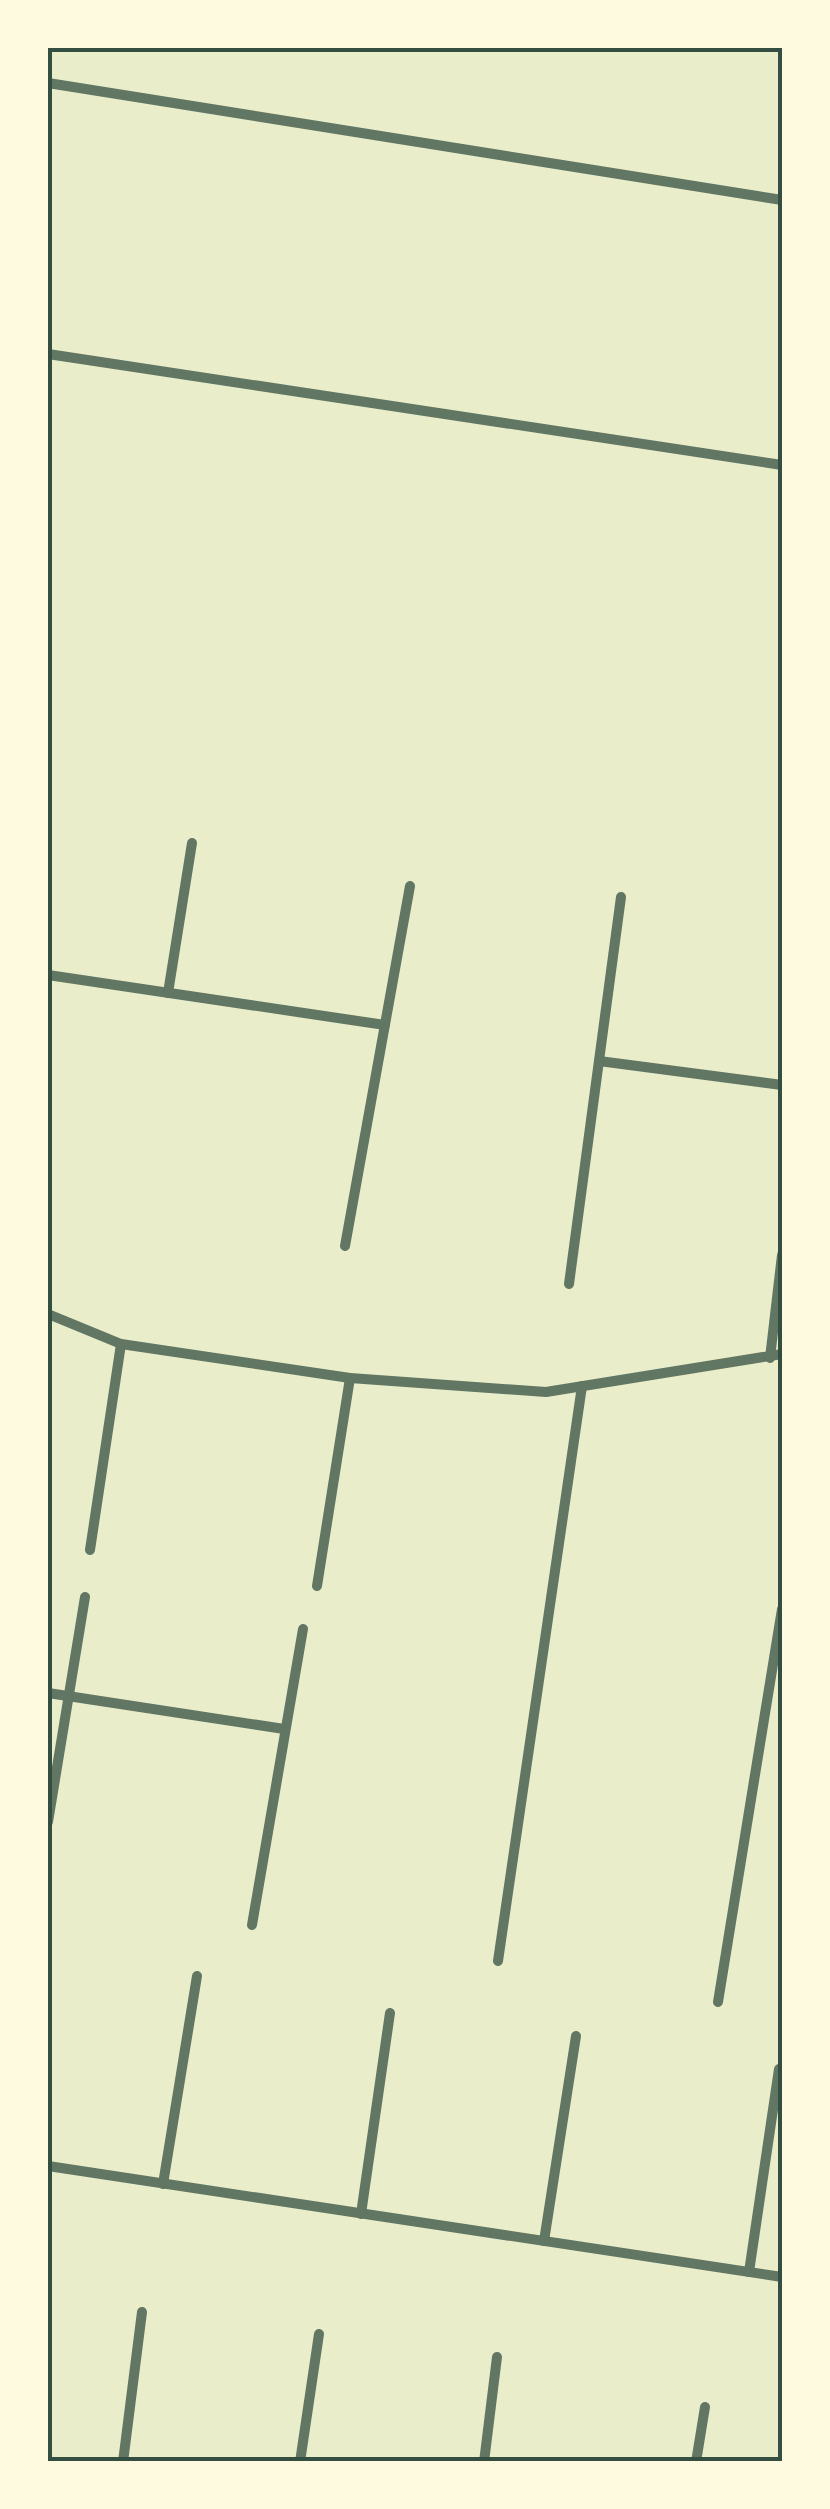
<svg xmlns="http://www.w3.org/2000/svg" width="830" height="2509" viewBox="0 0 830 2509" font-family="Arial,sans-serif">
<style>
.lines{fill:none;stroke-linecap:round;stroke-linejoin:round}
.minor{stroke:#617663;stroke-width:10}
.neatline{fill:none;stroke:#344e41;stroke-width:4}
</style>
<rect width="100%" height="100%" fill="#e9edc9"/>
<g class="lines">
<g class="minor">
<polyline points="48,83 782,200"/>
<polyline points="48,354 782,465"/>
<polyline points="48,975 385,1025"/>
<polyline points="168,993 192,843"/>
<polyline points="599,1061 782,1085"/>
<polyline points="345,1246 410,886"/>
<polyline points="569,1284 621,897"/>
<polyline points="48,1314 121,1344 350,1378 546,1392 782,1354"/>
<polyline points="770,1358 782,1255"/>
<polyline points="90,1550 121,1344"/>
<polyline points="317,1586 350,1378"/>
<polyline points="48,1693 284,1729"/>
<polyline points="48,1822 85,1597"/>
<polyline points="252,1925 303,1629"/>
<polyline points="498,1961 582,1386"/>
<polyline points="718,2002 782,1609"/>
<polyline points="48,2166 782,2277"/>
<polyline points="163,2184 197,1976"/>
<polyline points="361,2214 390,2013"/>
<polyline points="544,2241 576,2036"/>
<polyline points="749,2272 779,2069"/>
<polyline points="123,2462 142,2312"/>
<polyline points="300,2462 319,2334"/>
<polyline points="484,2462 497,2357"/>
<polyline points="696,2462 705,2407"/>
</g>
</g>
<rect width="830" height="2509" fill="none" stroke="#fefae0" stroke-width="100"/>
<rect x="50" y="50" width="730" height="2409" class="neatline"/>
</svg>
